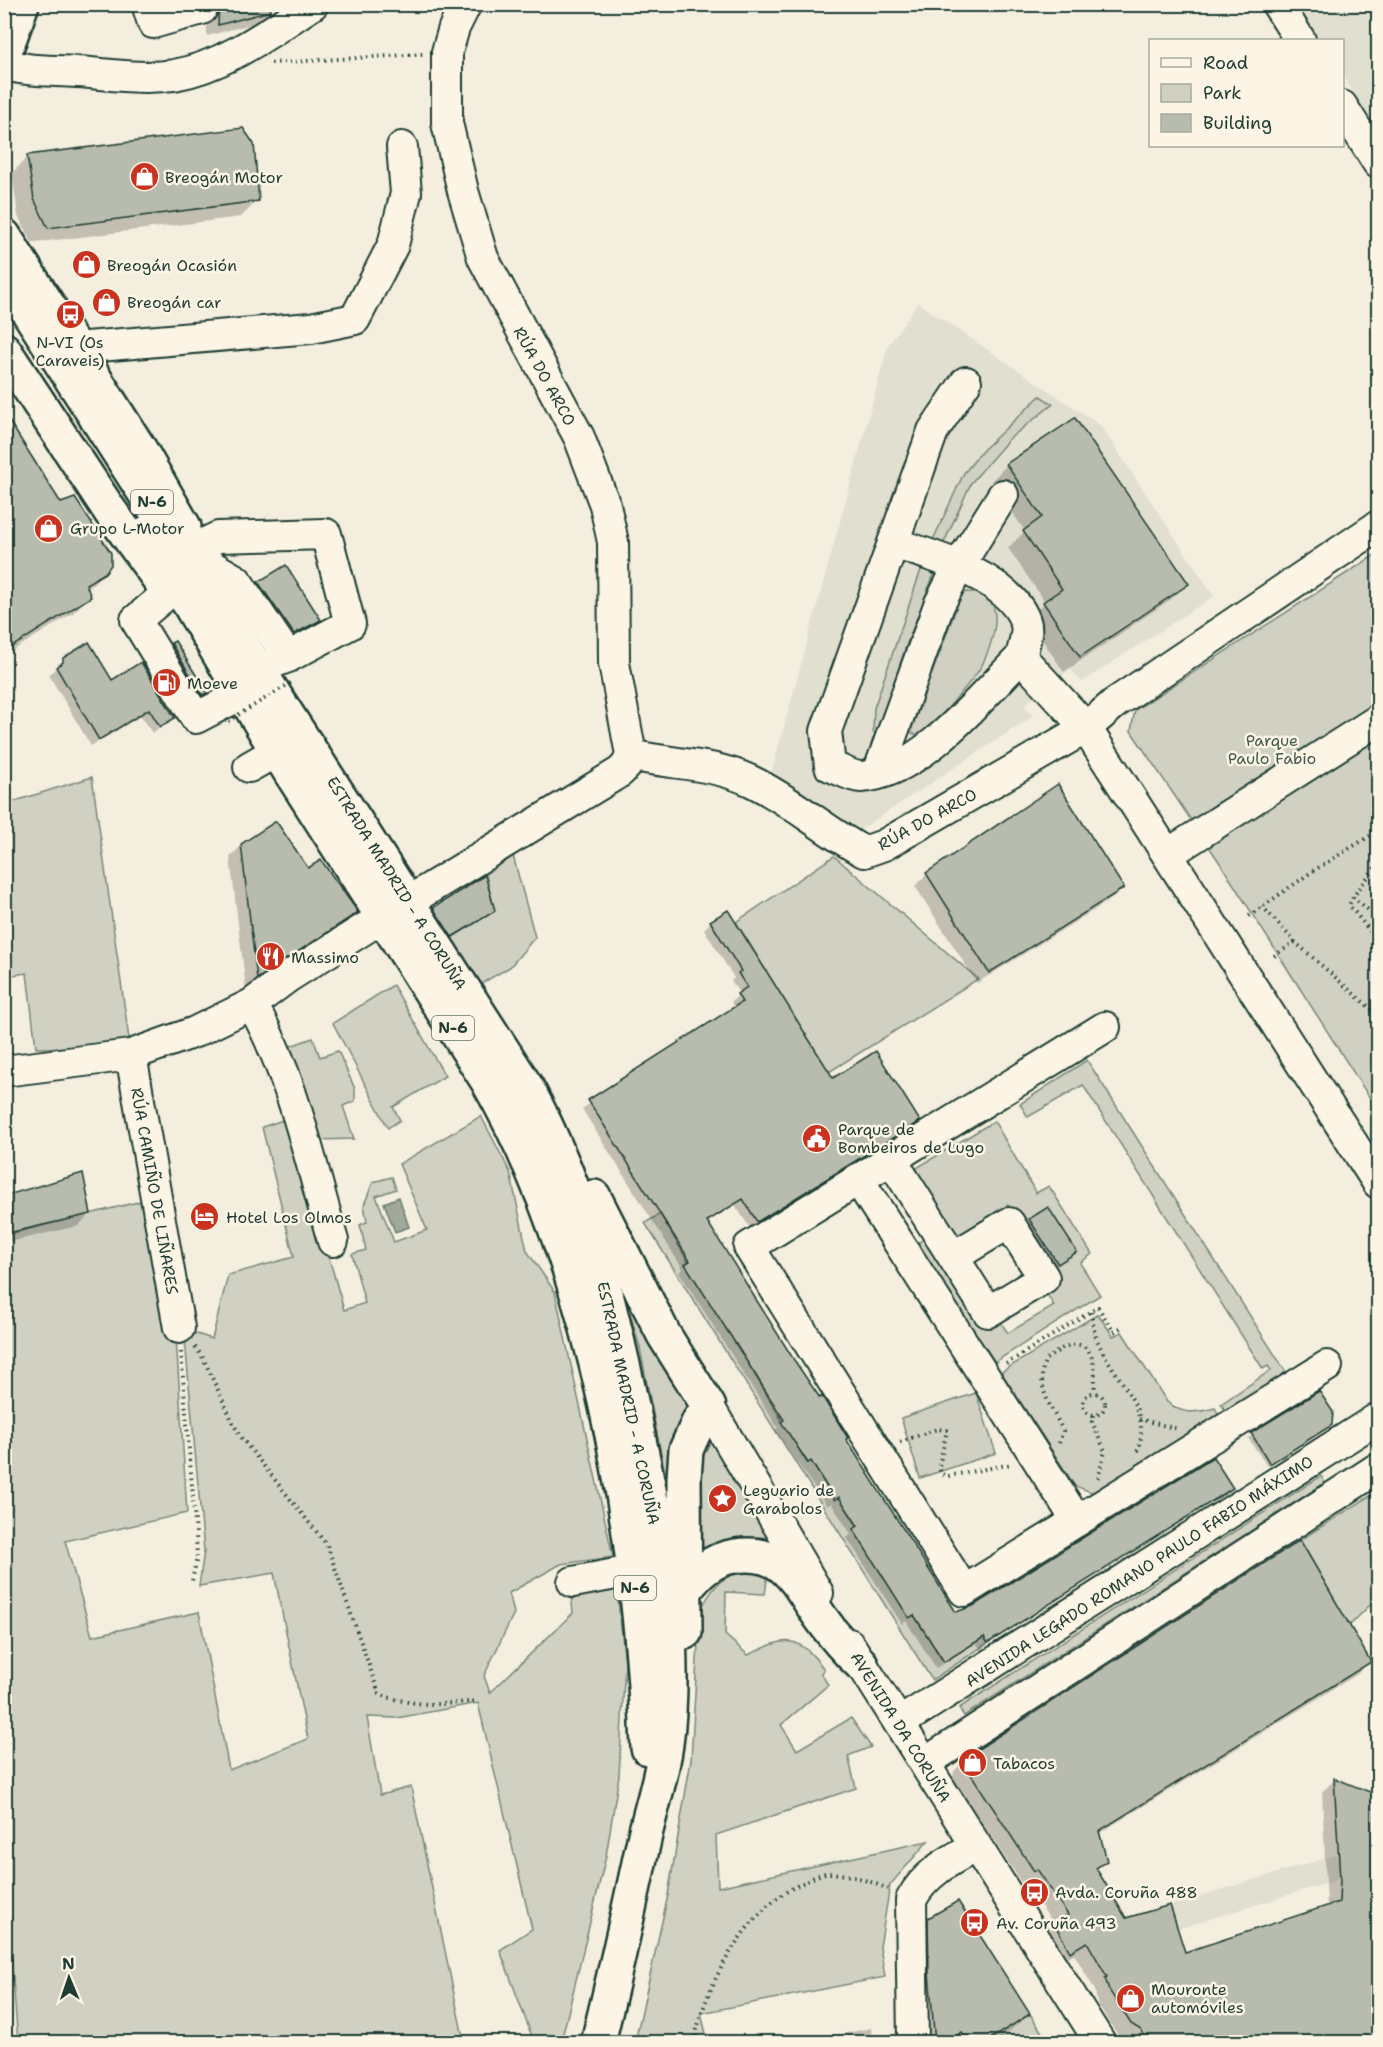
<svg xmlns="http://www.w3.org/2000/svg" width="1383" height="2047" viewBox="0 0 1383 2047" font-family="'Shantell Sans',sans-serif">
<style>
.built{fill:#e1dfd0}
.green{fill:#d0d1c2;stroke:#78877b;stroke-width:1.5}
.water{fill:#a0a89b;stroke:#6c7d72;stroke-width:1.5}
.shadow{fill:#0003}
.building{fill:#b8bcae;stroke:#1f3d34;stroke-width:1.5}
.lines{fill:none;stroke-linecap:round;stroke-linejoin:round}
.minor-casing{stroke:#1f3d34;stroke-width:34}
.major-casing{stroke:#1f3d34;stroke-width:38}
.highway-casing{stroke:#1f3d34;stroke-width:38}
.path{stroke:#1f3d34;stroke-width:4;stroke-dasharray:1.5 4.5;stroke-linecap:butt}
.minor{stroke:#fcf5e5;stroke-width:30}
.major{stroke:#fcf5e5;stroke-width:33}
.highway{stroke:#fcf5e5;stroke-width:33}
.path-bridge{stroke:#1f3d34;stroke-width:4;stroke-dasharray:1.5 4.5;stroke-linecap:butt}
.labels{text-anchor:middle;stroke-width:5;stroke-linejoin:round;paint-order:stroke}
.shield{fill:#fcf5e5;stroke:#617469;stroke-width:1.5}
.shield-label{font-size:15px;font-weight:bold;fill:#1f3d34}
.poi-label{font-size:16px;fill:#1f3d34;stroke:#fcf5e5;text-anchor:start}
.street-label{font-size:16px;fill:#1f3d34;stroke:#fcf5e5}
.park-label{font-size:16px;fill:#425b50;stroke:#fcf5e5}
</style>
<rect width="100%" height="100%" fill="#f3eede"/>
<filter id="ink" filterUnits="userSpaceOnUse"><feTurbulence type="fractalNoise" baseFrequency=".0167" numOctaves="2"/><feDisplacementMap in="SourceGraphic" scale="12" xChannelSelector="R" yChannelSelector="G"/><feConvolveMatrix kernelMatrix="1 2 1 2 8 2 1 2 1" color-interpolation-filters="sRGB"/></filter>
<g filter="url(#ink)">
<g class="built">
<polygon points="1296,5 1378,5 1378,131 1343,76 1342,40 1319,40"/>
<polygon points="918,303 1100,425 1214,596 1082,682 1070,669 1024,705 1033,716 852,835 770,778 888,346"/>
<polygon points="1339,1854 1340,1879 1154,1936 1138,1938 1095,1957 1086,1943 1128,1915 1132,1917"/>
</g>
<g class="green">
<polygon points="1040,396 1053,404 1009,439 971,483 941,549 932,542 964,473 983,450"/>
<polygon points="1378,553 1378,1111 1220,863 1131,731 1135,710"/>
<polygon points="923,564 936,569 906,646 877,735 873,732 874,708"/>
<path d="M966,592c44,-1 28,47 17,71 -6,13 -52,66 -64,73l-7,-3v-5l49,-133z"/>
<polygon points="92,777 130,1046 36,1048 27,973 5,976 5,779 7,779 9,803"/>
<polygon points="512,852 535,937 510,967 479,985 450,939 495,911 484,868"/>
<polygon points="834,856 978,979 829,1072 736,922"/>
<polygon points="393,985 445,1076 393,1107 400,1120 388,1128 333,1023"/>
<polygon points="313,1038 320,1057 338,1051 355,1089 355,1101 343,1106 354,1139 315,1140 282,1049"/>
<polygon points="1087,1060 1289,1377 1228,1415 1221,1404 1271,1370 1268,1366 1263,1369 1083,1085 1028,1117 1020,1104"/>
<polygon points="481,1116 510,1172 527,1251 555,1292 613,1557 561,1564 509,1593 514,1613 484,1676 490,1693 573,1613 571,1592 616,1584 625,1662 619,1775 606,1856 561,2042 534,2042 500,1950 532,1929 478,1703 397,1718 367,1717 380,1795 411,1787 464,2042 18,2042 9,1931 5,1919 5,1235 146,1200 176,1336 187,1513 65,1541 92,1636 199,1612 229,1770 308,1739 274,1573 199,1586 204,1551 185,1340 191,1332 212,1339 228,1275 294,1257 262,1127 289,1118 344,1310 365,1303 352,1254 366,1250 360,1225 367,1222 364,1205 373,1182 392,1177 396,1189 376,1196 394,1242 427,1230 399,1164"/>
<polygon points="994,1121 1036,1193 1049,1186 1092,1254 1080,1263 1100,1295 995,1362 915,1245 928,1236 997,1317 1008,1333 1054,1306 1044,1289 1055,1282 1008,1205 956,1237 915,1169"/>
<polygon points="660,1214 807,1463 811,1461 834,1499 839,1497 943,1661 984,1637 988,1643 932,1680 645,1223"/>
<polygon points="627,1302 633,1304 692,1408 668,1489 640,1348"/>
<path d="M1098,1314l15,22 9,-4 45,70c15,13 29,11 48,6l6,11 -127,74 -19,-7 -74,-114z"/>
<polygon points="976,1393 996,1453 920,1478 901,1418"/>
<path d="M716,1441l55,96c-31,0 -47,0 -73,18l4,-101 6,-11z"/>
<polygon points="1321,1476 1325,1483 964,1716 959,1708"/>
<polygon points="1378,1491 1378,1597 1349,1626 1300,1540"/>
<path d="M751,1569l17,5 -3,20 -39,-2 -1,43 23,20c38,-18 49,-22 76,14l-3,4 7,12 -47,40 16,25 54,-32 20,29 -23,9 8,32 -140,47 2,52 210,-46 -38,44 -10,62 5,30 -184,36 7,29h-73l33,-147 23,-135 9,-149c14,-27 21,-35 51,-42z"/>
<polygon points="1030,2014 1048,2042 984,2042"/>
</g>
<polygon class="water" points="399,1197 409,1227 395,1232 384,1203"/>
<g class="shadow">
<polygon points="200,4 270,4 271,10 259,22 207,36 207,13"/>
<polygon points="1364,4 1378,4 1378,25"/>
<polygon points="28,157 257,201 241,217 32,243 18,216 12,173"/>
<polygon points="4,415 104,572 88,589 89,597 73,613 4,656"/>
<polygon points="1007,465 1187,584 1171,599 1064,672 1028,619 1045,602 1008,548 1025,531 991,481"/>
<polygon points="259,583 319,620 290,637 256,587"/>
<polygon points="174,643 205,693 198,698 168,648"/>
<polygon points="64,660 174,717 152,733 141,716 91,746 49,675"/>
<polygon points="1057,786 1122,888 1110,900 977,983 915,886 927,874"/>
<polygon points="242,845 308,870 356,912 344,924 246,989 230,857"/>
<polygon points="434,909 493,911 448,941 430,913"/>
<polygon points="711,922 832,1080 919,1121 911,1128 750,1228 735,1205 707,1223 955,1614 1231,1487 1224,1495 980,1649 976,1643 936,1668 906,1621 902,1624 847,1538 851,1534 831,1503 827,1506 775,1430 778,1428 679,1272 683,1269 582,1109 735,1009 731,1002 740,994 731,981 734,978 704,929"/>
<polygon points="4,1197 90,1214 78,1226 4,1243"/>
<polygon points="1030,1220 1075,1252 1050,1271 1023,1228"/>
<polygon points="1319,1393 1327,1428 1267,1466 1248,1438"/>
<polygon points="1369,1662 1356,1675 1098,1834 1105,1861 1095,1870 1125,1920 1184,1954 1327,1907 1322,1792 1334,1780 1378,1796 1378,2042 1128,2042 1119,2037 1097,2003 1095,1990 1074,1954 1057,1963 1043,1937 1054,1925 1024,1881 1021,1882 953,1778 954,1771 967,1758"/>
<polygon points="929,1919 1028,2014 998,2042 908,2042 903,1945"/>
<polygon points="871,2028 874,2042 802,2042"/>
</g>
<g class="building">
<polygon points="219,4 270,4 271,11 218,25"/>
<polygon points="243,128 254,144 259,201 48,228 34,199 27,155"/>
<polygon points="4,413 61,503 75,498 111,553 111,565 105,573 86,584 91,597 4,652"/>
<polygon points="1075,418 1189,584 1080,657 1043,602 1062,589 1023,531 1042,517 1006,464"/>
<polygon points="286,565 321,620 294,634 258,582"/>
<polygon points="175,641 207,693 202,695 171,643"/>
<polygon points="89,642 112,680 141,662 175,718 160,727 149,709 99,740 56,667 63,662 63,658"/>
<polygon points="1058,784 1124,888 989,973 926,873"/>
<polygon points="276,821 308,868 321,860 358,912 257,979 241,844"/>
<polygon points="485,875 495,911 452,937 433,908"/>
<polygon points="728,910 833,1078 876,1051 920,1121 757,1222 743,1199 707,1221 794,1360 820,1398 822,1396 848,1438 846,1439 956,1612 973,1606 1213,1457 1233,1488 988,1643 984,1637 944,1662 914,1615 909,1618 853,1529 858,1526 839,1497 835,1500 811,1461 808,1463 781,1422 784,1420 685,1264 690,1261 588,1100 742,1002 737,994 747,987 738,973 741,971 710,921"/>
<polygon points="83,1173 91,1214 4,1234 4,1196"/>
<polygon points="1048,1207 1077,1252 1058,1264 1029,1219"/>
<polygon points="1319,1391 1333,1412 1332,1425 1270,1464 1251,1433"/>
<polygon points="1300,1540 1371,1662 1099,1831 1107,1861 1096,1868 1126,1918 1170,1905 1185,1952 1339,1902 1340,1879 1334,1778 1378,1795 1378,2043 1149,2043 1141,2030 1131,2024 1109,1990 1105,1978 1107,1977 1087,1942 1070,1952 1054,1923 1068,1915 1037,1869 1034,1871 965,1765 966,1757"/>
<polygon points="958,1901 1030,2014 984,2043 969,2043 962,2032 944,2043 935,2043 929,1973 928,1918"/>
</g>
<g class="lines">
<defs>
<g id="minor">
<polyline points="147,4 153,23 202,9 201,4"/>
<polyline points="1277,4 1300,40"/>
<path d="M4,64c24,8 49,6 73,8 33,2 64,8 97,3 51,-9 96,-43 139,-71"/>
<polyline points="1342,106 1378,163"/>
<polyline points="75,348 311,328 355,319 393,245 406,193 402,147"/>
<polyline points="893,543 933,431 966,382"/>
<polyline points="195,548 218,537 326,534 350,624 288,657"/>
<polyline points="203,561 236,580 288,657 270,664"/>
<polyline points="168,593 136,620 196,718 240,695"/>
<path d="M1021,657c-40,40 -101,117 -160,120 -9,0 -22,-8 -31,-11l-4,-35 67,-188c41,13 116,34 132,78 4,9 -2,27 -4,36l65,71 292,455"/>
<path d="M631,755c41,10 79,7 120,26 40,19 74,50 113,71l20,-7 202,-117 29,-25 263,-177"/>
<polyline points="249,767 277,751"/>
<polyline points="878,773 939,605 960,564 1003,495"/>
<polyline points="1168,854 1378,720"/>
<polyline points="409,901 620,772 627,765 631,755 614,663 613,542 605,505 579,437 483,258 463,191 447,123 447,52 454,28 466,4"/>
<path d="M252,1004c41,73 58,157 81,237"/>
<polyline points="1105,1027 749,1247 964,1591 1327,1366"/>
<polyline points="131,1055 179,1328"/>
<polyline points="4,1071 131,1055 195,1032 252,1004 288,977 383,917"/>
<polyline points="891,1159 988,1312 1044,1278 1009,1223 953,1257"/>
<polyline points="858,1179 1077,1521"/>
<polyline points="709,1407 818,1593"/>
<polyline points="573,1582 632,1571"/>
<polyline points="849,1644 1100,2042"/>
<polyline points="899,1723 1378,1418"/>
<polyline points="925,1763 1378,1468"/>
<path d="M913,2042l-2,-142c14,-27 38,-39 64,-53"/>
</g>
<g id="major">
<polyline points="4,54 22,4"/>
<polyline points="4,236 139,448 184,527"/>
<polyline points="4,350 110,511 165,587"/>
</g>
<g id="highway">
<path d="M4,274l523,814c60,112 86,224 111,347 21,99 41,207 28,309 -4,31 -14,61 -21,91 -15,70 -30,139 -47,207"/>
<path d="M147,533l130,218 210,329c108,186 154,454 161,668"/>
<polyline points="594,1197 664,1335 709,1407 699,1421 686,1450 684,1478 685,1632"/>
<path d="M686,1589c13,-17 27,-30 49,-33 50,-8 62,28 86,62 12,17 25,32 40,46"/>
</g>
</defs>
<use href="#minor" class="minor-casing"/>
<use href="#major" class="major-casing"/>
<use href="#highway" class="highway-casing"/>
<g class="path">
<polyline points="271,63 423,54"/>
<polyline points="1378,863 1353,897 1378,918"/>
<polyline points="1353,897 1349,905 1378,941"/>
<polyline points="1262,906 1295,942 1378,1015"/>
<polyline points="1249,916 1313,871 1378,831"/>
<polyline points="1274,956 1295,942"/>
<path d="M1091,1312c2,11 3,22 8,32 15,34 55,67 38,108"/>
<path d="M195,1347l7,9 37,79 88,110 52,149c35,13 61,11 97,7"/>
<polyline points="181,1352 196,1534 197,1557 192,1581"/>
<polyline points="1006,1364 1098,1307 1114,1332 1122,1327"/>
<circle cx="1094" cy="1404" r="11"/>
<polyline points="1094,1415 1092,1422 1105,1451 1098,1478"/>
<polyline points="1139,1419 1178,1429"/>
<polyline points="900,1442 937,1429 947,1430 939,1466 941,1474 948,1476 1012,1464"/>
<path d="M1059,1443l4,-12c-11,-24 -29,-45 -17,-72 7,-4 16,-12 25,-14 26,-5 25,32 23,47"/>
<path d="M694,2042c12,-59 53,-136 111,-160 6,-3 14,-8 21,-9 21,0 44,8 62,16"/>
</g>
<use href="#minor" class="minor"/>
<use href="#major" class="major"/>
<use href="#highway" class="highway"/>
<polyline class="path-bridge" points="228,721 294,681"/>
</g>
</g>
<defs>
<symbol id="shop-disc" viewBox="-11 -11 22 22"><circle r="9.5" fill="#c8321e" stroke="#fcf5e5"/><path d="M-5-2.5h2.3a2.7 3.5 0 0 1 5.4 0H5L5.5 6h-11ZM-1.5-2.5h3a1.5 2.3 0 0 0-3 0Z" fill="#fff"/></symbol>
<symbol id="bus-disc" viewBox="-11 -11 22 22"><circle r="9.5" fill="#c8321e" stroke="#fcf5e5"/><path d="M-5-6H5V4H4V6H2V4H-2V6H-4V4H-5ZM-3.5-4V0h7V-4ZM-3.5 1.2v1.5H-2V1.2ZM2 1.2v1.5H3.5V1.2Z" fill="#fff"/></symbol>
<symbol id="fuel-disc" viewBox="-11 -11 22 22"><circle r="9.5" fill="#c8321e" stroke="#fcf5e5"/><path d="M-5.5-6h7V0h2V4h1.3V-2.5L3-4.5l.8-.8L6-3V5H2.5V1h-1V6h-7ZM-4.2-4.7v3.2H.2V-4.7Z" fill="#fff"/></symbol>
<symbol id="restaurant-disc" viewBox="-11 -11 22 22"><circle r="9.5" fill="#c8321e" stroke="#fcf5e5"/><path d="M-5-6h1v4h1v-4h1v4h1v-4h1v5L-1.5 .5V6h-2V.5L-5-1ZM5-6V6H3V1.5H1.5Q1.5-4 5-6Z" fill="#fff"/></symbol>
<symbol id="civic-disc" viewBox="-11 -11 22 22"><circle r="9.5" fill="#c8321e" stroke="#fcf5e5"/><path d="M-.6-6.5H3V-4.5H.6V-3L4-1V1h2V6H-6V1h2V-1L-.6-3ZM-1.2 2.5V6h2.4V2.5Z" fill="#fff"/></symbol>
<symbol id="hotel-disc" viewBox="-11 -11 22 22"><circle r="9.5" fill="#c8321e" stroke="#fcf5e5"/><path d="M-6-4.5h1.5V1H6V5H4.5V3h-9V5H-6ZM-4 0a1.8 1.8 0 1 1 3.6 0ZM.5 0V-2.5h3Q6-2.5 6 0Z" fill="#fff"/></symbol>
<symbol id="sight-disc" viewBox="-11 -11 22 22"><circle r="9.5" fill="#c8321e" stroke="#fcf5e5"/><path d="M0-6L1.8-2.2L6-1.7L2.9 1.2L3.7 5.4L0 3.3L-3.7 5.4L-2.9 1.2L-6-1.7L-1.8-2.2Z" fill="#fff"/></symbol>
</defs>
<g fill-rule="evenodd">
<use href="#shop-disc" x="128" y="160" width="33" height="33"/>
<use href="#shop-disc" x="70" y="248" width="33" height="33"/>
<use href="#shop-disc" x="90" y="286" width="33" height="33"/>
<use href="#bus-disc" x="54" y="298" width="33" height="33"/>
<use href="#shop-disc" x="32" y="512" width="33" height="33"/>
<use href="#fuel-disc" x="150" y="666" width="33" height="33"/>
<use href="#restaurant-disc" x="254" y="940" width="33" height="33"/>
<use href="#civic-disc" x="800" y="1122" width="33" height="33"/>
<use href="#hotel-disc" x="188" y="1200" width="33" height="33"/>
<use href="#sight-disc" x="706" y="1482" width="33" height="33"/>
<use href="#shop-disc" x="956" y="1746" width="33" height="33"/>
<use href="#bus-disc" x="1018" y="1876" width="33" height="33"/>
<use href="#bus-disc" x="958" y="1906" width="33" height="33"/>
<use href="#shop-disc" x="1114" y="1982" width="33" height="33"/>
</g>
<g class="labels">
<g class="shield">
<rect x="131" y="490" width="42" height="24" rx="4.5"/>
<rect x="432" y="1016" width="42" height="24" rx="4.5"/>
<rect x="614" y="1576" width="42" height="24" rx="4.5"/>
</g>
<g class="shield-label">
<text x="152" y="507">N-6</text>
<text x="453" y="1033">N-6</text>
<text x="635" y="1593">N-6</text>
</g>
<g class="poi-label">
<text x="165" y="183">Breogán Motor</text>
<text x="107" y="271">Breogán Ocasión</text>
<text x="127" y="308">Breogán car</text>
<text x="70" y="348" text-anchor="middle">N-VI (Os<tspan x="70" dy="18">Caraveis)</tspan></text>
<text x="70" y="534">Grupo L-Motor</text>
<text x="187" y="689">Moeve</text>
<text x="291" y="963">Massimo</text>
<text x="838" y="1135">Parque de<tspan x="838" dy="18">Bombeiros de Lugo</tspan></text>
<text x="226" y="1223">Hotel Los Olmos</text>
<text x="743" y="1496">Leguario de<tspan x="743" dy="18">Garabolos</tspan></text>
<text x="993" y="1769">Tabacos</text>
<text x="1055" y="1898">Avda. Coruña 488</text>
<text x="996" y="1929">Av. Coruña 493</text>
<text x="1151" y="1995">Mouronte<tspan x="1151" dy="18">automóviles</tspan></text>
</g>
<g class="street-label">
<text transform="translate(545 376) rotate(61)" y="6">RÚA DO ARCO</text>
<text transform="translate(927 819) rotate(-29)" y="6">RÚA DO ARCO</text>
<text transform="translate(397 883) rotate(58)" y="6">ESTRADA MADRID - A CORUÑA</text>
<text transform="translate(155 1191) rotate(80)" y="6">RÚA CAMIÑO DE LIÑARES</text>
<text transform="translate(629 1403) rotate(78)" y="6">ESTRADA MADRID - A CORUÑA</text>
<text transform="translate(1139 1571) rotate(-33)" y="6">AVENIDA LEGADO ROMANO PAULO FABIO MÁXIMO</text>
<text transform="translate(901 1727) rotate(58)" y="6">AVENIDA DA CORUÑA</text>
</g>
<g class="park-label">
<text x="1272" y="746">Parque<tspan x="1272" dy="18">Paulo Fabio</tspan></text>
</g>
</g>
<rect width="1383" height="2047" fill="none" stroke="#fcf5e5" stroke-width="24"/>
<rect x="12" y="12" width="1359" height="2023" fill="none" stroke="#1f3d34" stroke-width="2" filter="url(#ink)"/>
<rect x="1149" y="39" width="195" height="108" fill="#fcf5e5" stroke="#a4ab9e" stroke-width="1.5"/>
<rect x="1161" y="58" width="30" height="9" fill="#fcf5e5" stroke="#a4ab9e" stroke-width="1.5"/>
<text x="1203" y="69" font-size="18" fill="#1f3d34">Road</text>
<rect x="1161" y="84" width="30" height="18" fill="#d0d1c2" stroke="#a4ab9e" stroke-width="1.5"/>
<text x="1203" y="99" font-size="18" fill="#1f3d34">Park</text>
<rect x="1161" y="114" width="30" height="18" fill="#b8bcae" stroke="#a4ab9e" stroke-width="1.5"/>
<text x="1203" y="129" font-size="18" fill="#1f3d34">Building</text>
<g transform="translate(69 1978) rotate(358)" stroke="#fcf5e5" stroke-width="4.5" paint-order="stroke">
<path d="M0-4.5L10 22L0 15L-10 22Z" fill="#1f3d34"/>
<text y="-9" font-size="16" font-weight="bold" text-anchor="middle" fill="#1f3d34">N</text>
</g>
</svg>
